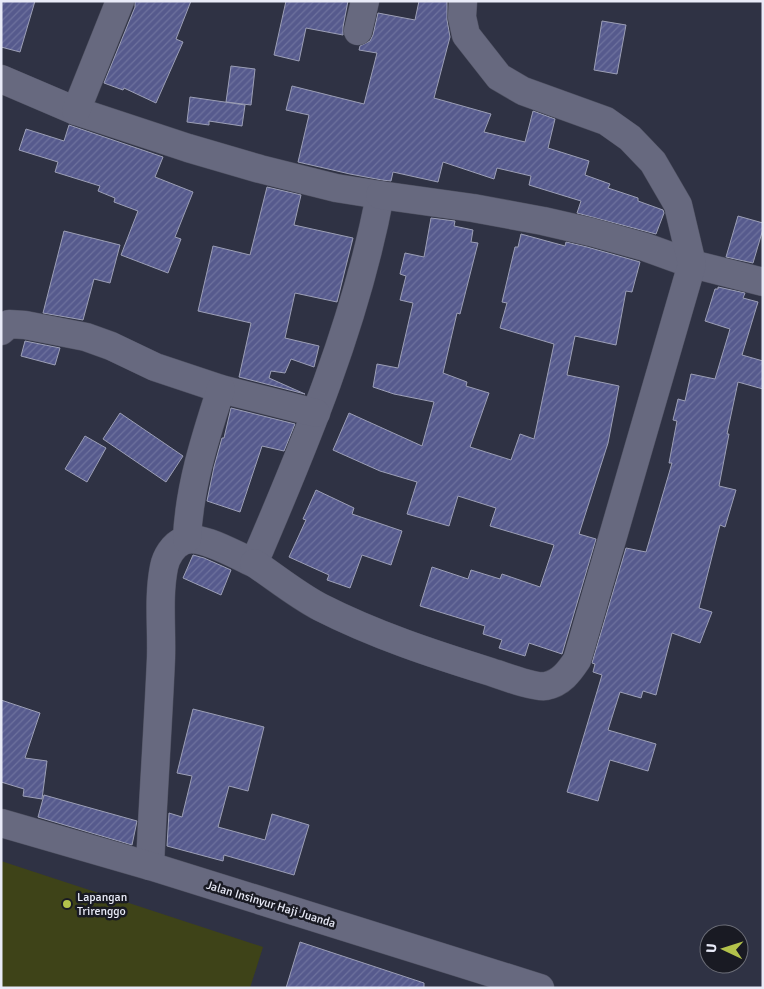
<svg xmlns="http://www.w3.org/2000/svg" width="764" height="989" viewBox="0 0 764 989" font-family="Signika,sans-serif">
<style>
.pitch{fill:#3e4318}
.building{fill:url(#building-hatch);stroke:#9c9fb6}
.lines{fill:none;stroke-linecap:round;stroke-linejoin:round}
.street-casing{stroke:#4e5060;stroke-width:29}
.secondary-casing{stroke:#4e5060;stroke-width:29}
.street{stroke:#67697f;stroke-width:28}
.secondary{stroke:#67697f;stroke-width:28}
.poi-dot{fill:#b3c24b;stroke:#191a23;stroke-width:2}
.labels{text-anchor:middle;stroke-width:5;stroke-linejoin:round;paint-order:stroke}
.poi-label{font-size:12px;fill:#e9ebf8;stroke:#191a23;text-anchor:start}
.street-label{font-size:12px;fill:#e9ebf8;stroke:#191a23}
</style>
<defs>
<pattern id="building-hatch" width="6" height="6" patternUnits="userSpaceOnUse" patternTransform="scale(1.25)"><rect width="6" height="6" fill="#565a8d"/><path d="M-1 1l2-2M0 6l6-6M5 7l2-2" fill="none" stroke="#6e729e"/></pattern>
</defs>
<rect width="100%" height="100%" fill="#2f3244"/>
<polygon class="pitch" points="1,861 263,947 250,988 1,988"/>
<g class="building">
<polygon points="1,1 35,1 20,52 1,47"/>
<polygon points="135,1 191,1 176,39 183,42 156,103 124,88 123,90 104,83 135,7"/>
<polygon points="286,1 348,1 343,27 343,35 306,28 299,61 274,55"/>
<polygon points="419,1 447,1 447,20 450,37 434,98 491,114 484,132 525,142 533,111 555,119 548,148 589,161 585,175 610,184 608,188 638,198 638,201 663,210 664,213 656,234 577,213 581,201 529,185 531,176 497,168 494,179 443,162 438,182 393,172 391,181 382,180 350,174 298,162 309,115 286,110 292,86 364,104 377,53 359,50 360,46 370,41 373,35 378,13 415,20"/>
<polygon points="602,21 626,25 617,74 594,70"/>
<polygon points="231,66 255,69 251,105 226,102"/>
<polygon points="190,97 245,105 242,126 209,121 209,125 187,122"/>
<polygon points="69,125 163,157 155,177 193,192 175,237 181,239 168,273 121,255 138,211 114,202 115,198 98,191 100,186 55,172 58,162 19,150 26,129 64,141"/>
<polygon points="267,187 301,195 294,225 353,238 337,302 295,293 285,338 319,346 314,367 291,359 285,373 271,371 269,378 305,394 239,377 251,323 198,311 213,246 250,255"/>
<polygon points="738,216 763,223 763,229 753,263 726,257"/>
<polygon points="431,218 455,221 454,226 473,230 471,242 478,243 460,314 457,313 443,373 467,382 466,386 489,393 470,447 511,460 520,434 534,439 554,344 500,328 507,303 502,302 515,247 518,247 521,234 565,246 566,242 587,247 640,262 632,292 626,291 616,345 575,336 567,375 619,386 608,443 579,534 596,539 562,654 529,643 525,656 499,648 502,640 483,634 485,626 420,606 432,567 468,579 471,570 500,579 502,574 540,587 554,545 490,526 496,508 458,496 449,526 407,514 417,482 380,471 333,450 349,413 422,446 434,402 394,394 373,387 377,364 398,368 413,303 400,300 406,276 400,274 405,253 424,257"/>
<polygon points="64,231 120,245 110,283 94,279 83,320 43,313"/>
<polygon points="718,287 745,293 743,298 758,302 742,355 763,361 763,389 738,382 727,434 729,434 719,486 736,490 725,527 720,525 699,608 712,612 700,643 672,633 656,695 643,691 641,698 620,692 608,730 656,744 648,771 610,760 598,801 567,792 602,675 593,672 595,664 592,663 626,548 646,552 672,463 669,463 677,421 673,420 678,399 685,401 691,374 715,379 730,329 705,321 715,289 718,289"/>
<polygon points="25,341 60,348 55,365 21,356"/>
<polygon points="231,408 295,424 284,451 262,446 240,512 207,501 214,467 222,438 224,438"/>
<polygon points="120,413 183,456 166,482 103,439"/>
<polygon points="85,436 106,448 87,482 65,469"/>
<polygon points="316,490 354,508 352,514 402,531 391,565 362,555 350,588 327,580 329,575 289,557 306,520 303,519"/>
<polygon points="193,555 204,558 231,570 221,595 183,578"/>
<polygon points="1,700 40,713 25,758 47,761 42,799 23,796 24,789 1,782"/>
<polygon points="193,709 264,727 248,791 229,786 218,827 265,840 272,814 309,825 294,875 224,855 223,861 167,846 169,813 182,817 192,776 177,773"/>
<polygon points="44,795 137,821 132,845 38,817"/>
<polygon points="300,942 424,983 424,988 286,988"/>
</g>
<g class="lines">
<defs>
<g id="street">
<polyline points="358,31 365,1"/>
<path d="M1,79l75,32 112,37 72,21 76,19 44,7c-24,128 -75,249 -126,368 -17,-7 -54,-30 -71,-22 -10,4 -17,16 -19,26 -6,30 -2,61 -3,91 -3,70 -8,139 -11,208"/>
<polyline points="76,111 120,1"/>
<polyline points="380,195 473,208 543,221 591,232 645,247 692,264 763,282"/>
<polyline points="1,331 9,324 25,325 86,337 111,346 155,367 221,389 316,413"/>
<path d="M187,539c2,-51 18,-101 34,-150"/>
<path d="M254,563c21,14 43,32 66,44 55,28 113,47 171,65 12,4 44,16 55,14 15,-3 23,-14 31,-26l115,-396 -14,-59 -25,-43 -23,-24 -24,-17 -83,-30 -24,-14 -33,-42 -4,-18 1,-16"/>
</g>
<polyline id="secondary" points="1,823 150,866 540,988"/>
</defs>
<use href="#street" class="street-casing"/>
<use href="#secondary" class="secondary-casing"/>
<use href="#street" class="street"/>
<use href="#secondary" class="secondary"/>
</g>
<circle class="poi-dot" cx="67" cy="904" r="5"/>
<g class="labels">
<g class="poi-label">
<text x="77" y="901">Lapangan<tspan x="77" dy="14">Trirenggo</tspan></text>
</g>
<g class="street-label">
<text transform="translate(271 904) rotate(17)" y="4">Jalan Insinyur Haji Juanda</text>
</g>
</g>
<rect width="764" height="989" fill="none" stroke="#e9ebf8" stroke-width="5"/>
<g transform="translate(724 949) rotate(274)"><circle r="24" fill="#191a23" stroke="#6c6e78"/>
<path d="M0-4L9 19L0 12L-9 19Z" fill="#b3c24b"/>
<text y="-8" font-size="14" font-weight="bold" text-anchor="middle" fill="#e9ebf8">U</text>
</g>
</svg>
